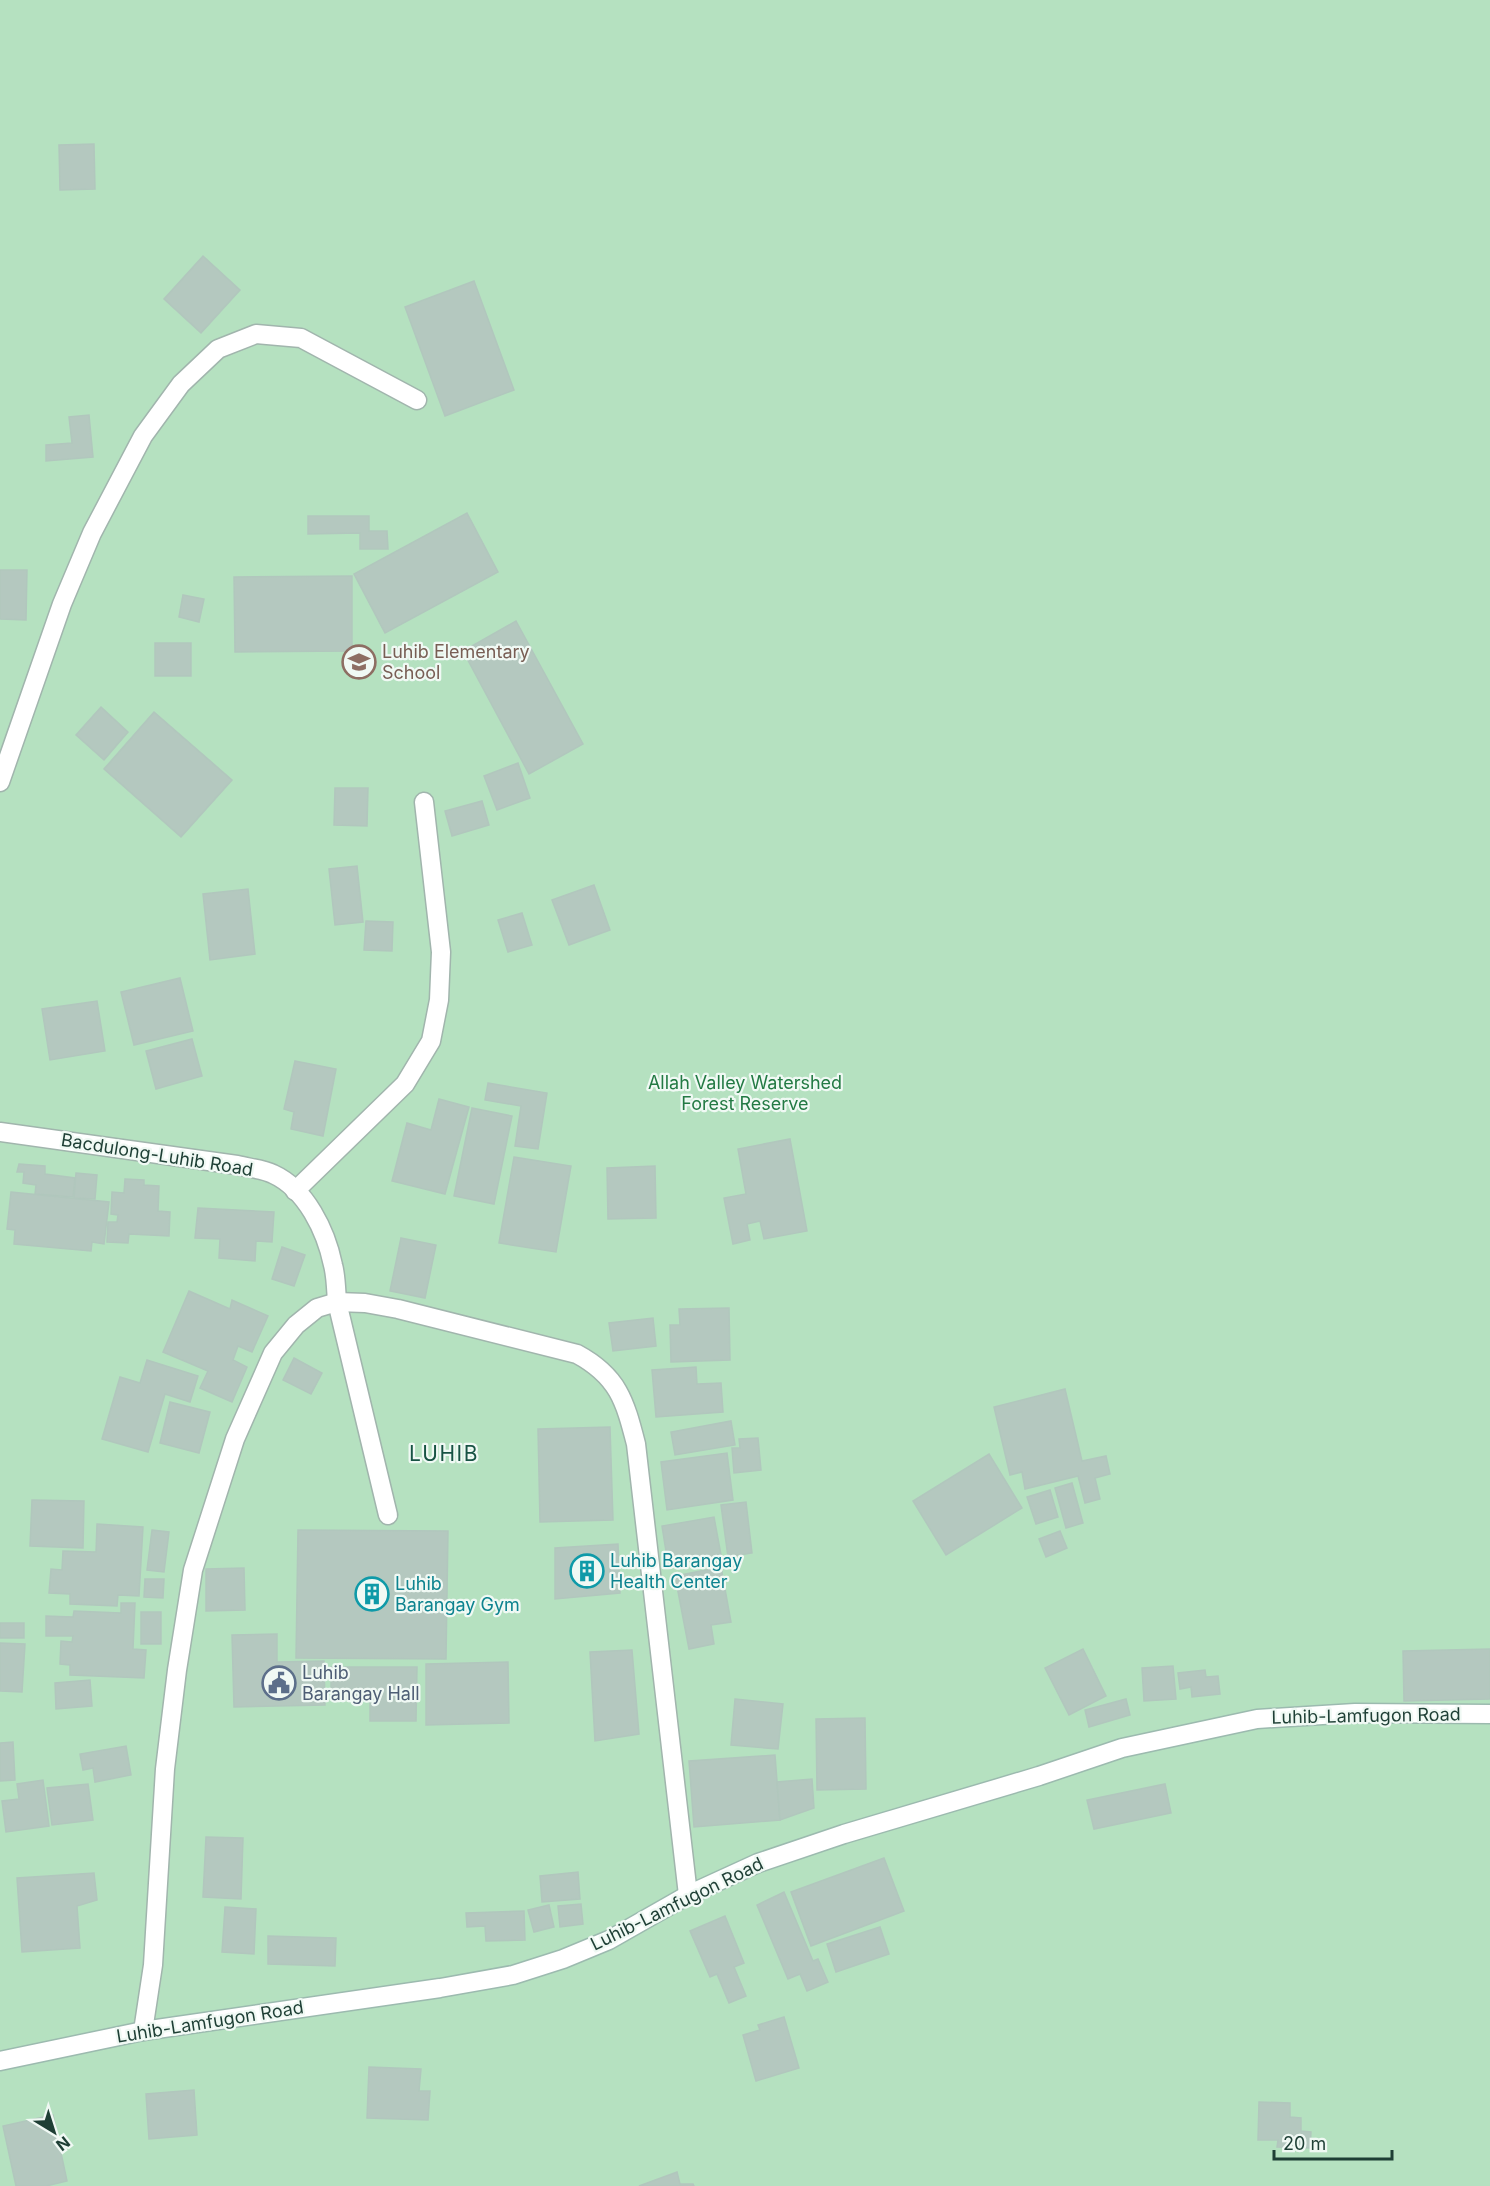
<svg xmlns="http://www.w3.org/2000/svg" width="1490" height="2186" viewBox="0 0 1490 2186" font-family="Inter,sans-serif">
<style>
.green{fill:#b5e1c0}
.building{fill:#b4c8bf;stroke:#b1c7bd;stroke-width:1.5}
.lines{fill:none;stroke-linecap:round;stroke-linejoin:round}
.lane-casing{stroke:#a1b5ad;stroke-width:21}
.street-casing{stroke:#a1b5ad;stroke-width:21}
.secondary-casing{stroke:#9cbaaf;stroke-width:21}
.lane{stroke:#fff;stroke-width:18}
.street{stroke:#fff;stroke-width:18}
.secondary{stroke:#fff;stroke-width:18}
.labels{text-anchor:middle;stroke-width:4.5;stroke-linejoin:round;paint-order:stroke}
.education-label{font-size:18px;fill:#785e54;stroke:#f0f9f4;text-anchor:start}
.park-label{font-size:18px;fill:#237a44;stroke:#f0f9f4}
.street-label{font-size:18px;fill:#1e3f35;stroke:#f0f9f4}
.culture-label{font-size:18px;fill:#0d838f;stroke:#f0f9f4;text-anchor:start}
.service-label{font-size:18px;fill:#4e5e75;stroke:#f0f9f4;text-anchor:start}
.quarter-label{font-size:21px;letter-spacing:1.5px;fill:#185344;stroke:#f0f9f4}
</style>
<rect width="100%" height="100%" fill="#dfede6"/>
<rect class="green" x="0" y="0" width="1490" height="2186"/>
<g class="building">
<polygon points="94,144 95,189 60,190 59,145"/>
<polygon points="203,256 240,290 201,333 164,299"/>
<polygon points="474,281 514,390 445,416 405,307"/>
<polygon points="89,415 93,457 46,461 46,445 72,443 69,417"/>
<polygon points="467,513 498,572 385,633 354,574"/>
<polygon points="308,516 369,516 369,531 387,531 388,549 360,549 360,533 308,534"/>
<polygon points="0,570 27,570 26,620 0,619"/>
<polygon points="352,576 352,651 235,652 234,577"/>
<polygon points="183,595 204,599 199,622 179,617"/>
<polygon points="516,621 583,744 529,774 463,651"/>
<rect x="155" y="643" width="36" height="33"/>
<polygon points="101,707 128,732 104,760 76,735"/>
<polygon points="154,712 232,780 181,837 104,769"/>
<polygon points="518,763 530,798 497,810 484,776"/>
<polygon points="335,788 368,788 367,826 334,825"/>
<polygon points="482,801 489,825 452,836 445,811"/>
<polygon points="357,866 363,922 335,925 329,869"/>
<polygon points="594,885 610,930 569,945 552,900"/>
<polygon points="248,889 255,954 210,960 203,894"/>
<polygon points="522,913 532,945 508,952 498,920"/>
<polygon points="366,921 393,922 392,951 364,950"/>
<polygon points="180,978 193,1031 134,1045 121,992"/>
<polygon points="97,1001 105,1051 50,1060 42,1009"/>
<polygon points="192,1039 202,1076 156,1089 146,1051"/>
<polygon points="295,1061 336,1069 323,1136 291,1129 294,1112 284,1109"/>
<polygon points="488,1083 547,1093 538,1149 515,1146 521,1106 485,1100"/>
<polygon points="439,1099 469,1107 445,1194 392,1181 407,1123 431,1130"/>
<polygon points="472,1108 512,1116 494,1204 454,1196"/>
<polygon points="790,1139 807,1231 764,1239 760,1221 747,1224 750,1240 733,1244 724,1198 746,1194 738,1149"/>
<polygon points="514,1157 571,1166 556,1252 499,1243"/>
<polygon points="19,1164 45,1166 45,1174 75,1178 73,1197 35,1194 36,1185 23,1183 24,1172 17,1172"/>
<polygon points="655,1166 656,1218 608,1219 607,1168"/>
<polygon points="76,1173 97,1175 95,1199 74,1198"/>
<polygon points="125,1179 144,1180 144,1185 159,1186 158,1211 170,1212 169,1236 129,1234 128,1243 107,1242 108,1222 117,1222 118,1215 111,1214 112,1192 124,1193"/>
<polygon points="11,1192 109,1202 104,1244 92,1242 91,1251 14,1244 15,1230 7,1229"/>
<polygon points="198,1208 274,1212 272,1242 256,1241 255,1261 219,1258 220,1239 195,1238"/>
<polygon points="401,1238 436,1245 425,1298 390,1291"/>
<polygon points="282,1247 305,1255 294,1286 272,1279"/>
<polygon points="189,1291 230,1309 232,1300 268,1316 252,1352 238,1346 233,1360 247,1367 232,1402 200,1388 208,1371 163,1352"/>
<polygon points="729,1308 730,1360 671,1362 670,1325 680,1325 679,1309"/>
<polygon points="653,1318 656,1346 613,1351 609,1323"/>
<polygon points="294,1358 322,1373 311,1394 283,1380"/>
<polygon points="147,1360 198,1376 190,1402 165,1394 148,1452 102,1439 120,1377 140,1383"/>
<polygon points="696,1367 697,1384 721,1383 723,1412 656,1417 652,1370"/>
<polygon points="1065,1389 1082,1461 1106,1456 1110,1474 1095,1478 1100,1499 1085,1503 1078,1476 1025,1489 1022,1472 1010,1475 994,1407"/>
<polygon points="170,1402 210,1412 199,1453 160,1443"/>
<polygon points="731,1421 735,1445 675,1455 671,1432"/>
<polygon points="610,1427 613,1520 540,1522 538,1429"/>
<polygon points="758,1438 761,1470 734,1473 732,1448 740,1448 739,1439"/>
<polygon points="727,1453 733,1500 667,1510 661,1462"/>
<polygon points="989,1454 1022,1508 946,1555 913,1501"/>
<polygon points="1072,1483 1083,1523 1066,1528 1055,1488"/>
<polygon points="1050,1490 1058,1517 1036,1524 1027,1497"/>
<polygon points="32,1500 84,1501 83,1548 30,1546"/>
<polygon points="746,1502 752,1553 728,1557 721,1505"/>
<polygon points="714,1517 721,1555 668,1564 662,1526"/>
<polygon points="97,1524 143,1527 139,1596 118,1595 117,1606 70,1604 70,1594 49,1593 51,1569 62,1570 63,1551 96,1552"/>
<polygon points="152,1530 169,1532 164,1572 147,1570"/>
<polygon points="298,1530 448,1531 446,1659 296,1658"/>
<polygon points="1060,1531 1067,1548 1046,1557 1039,1539"/>
<polygon points="618,1544 620,1593 555,1599 555,1548"/>
<polygon points="721,1567 731,1622 711,1625 714,1644 689,1649 675,1576"/>
<polygon points="244,1568 245,1610 206,1611 206,1569"/>
<polygon points="145,1579 164,1579 163,1598 144,1597"/>
<polygon points="121,1603 135,1603 133,1649 146,1650 144,1678 70,1675 70,1665 60,1664 61,1641 72,1642 73,1636 46,1636 46,1616 73,1617 74,1611 121,1613"/>
<rect x="141" y="1612" width="20" height="32"/>
<rect x="0" y="1623" width="24" height="15"/>
<polygon points="277,1634 277,1662 324,1661 325,1705 234,1707 232,1635"/>
<polygon points="0,1643 25,1644 22,1692 0,1691"/>
<polygon points="1083,1649 1106,1696 1069,1715 1045,1668"/>
<polygon points="1490,1649 1490,1699 1404,1701 1403,1651"/>
<polygon points="632,1650 639,1734 595,1741 590,1652"/>
<polygon points="508,1662 509,1723 426,1725 426,1664"/>
<polygon points="1173,1666 1176,1699 1144,1701 1142,1668"/>
<polygon points="331,1667 417,1667 416,1721 370,1721 370,1700 345,1700 345,1693 331,1693"/>
<polygon points="1205,1670 1206,1677 1218,1676 1220,1694 1192,1697 1191,1687 1180,1689 1178,1673"/>
<polygon points="90,1680 92,1706 56,1709 55,1683"/>
<polygon points="735,1699 783,1704 778,1749 731,1745"/>
<polygon points="1126,1699 1130,1715 1089,1727 1085,1710"/>
<polygon points="865,1718 866,1789 817,1790 816,1719"/>
<polygon points="13,1742 15,1780 0,1781 0,1743"/>
<polygon points="126,1746 131,1775 95,1782 93,1768 83,1770 80,1754"/>
<polygon points="775,1755 780,1820 694,1827 689,1761"/>
<polygon points="812,1779 814,1808 780,1820 777,1782"/>
<polygon points="43,1780 49,1826 6,1832 2,1801 19,1799 17,1784"/>
<polygon points="88,1784 93,1820 52,1825 47,1788"/>
<polygon points="1165,1784 1171,1813 1094,1829 1087,1800"/>
<polygon points="206,1837 243,1838 241,1899 203,1897"/>
<polygon points="884,1858 904,1911 811,1946 791,1892"/>
<polygon points="578,1872 580,1899 542,1902 540,1876"/>
<polygon points="94,1873 97,1900 77,1906 80,1948 22,1952 17,1878"/>
<polygon points="784,1892 813,1961 818,1959 828,1982 807,1991 800,1974 788,1979 757,1905"/>
<polygon points="581,1904 583,1924 560,1927 558,1906"/>
<polygon points="549,1905 554,1927 534,1932 528,1910"/>
<polygon points="225,1907 256,1909 254,1954 222,1952"/>
<polygon points="524,1911 525,1940 486,1941 485,1926 467,1927 466,1913"/>
<polygon points="725,1916 744,1963 734,1967 746,1996 729,2003 717,1974 710,1977 690,1931"/>
<polygon points="880,1927 889,1954 836,1972 827,1944"/>
<polygon points="268,1936 336,1938 335,1966 268,1964"/>
<polygon points="784,2017 799,2068 756,2081 743,2035 760,2030 758,2025"/>
<polygon points="369,2067 421,2069 419,2091 430,2091 428,2120 367,2118"/>
<polygon points="194,2090 197,2135 149,2139 146,2094"/>
<polygon points="1259,2102 1290,2103 1290,2117 1301,2118 1301,2131 1311,2132 1310,2148 1277,2147 1278,2140 1258,2140"/>
<polygon points="53,2115 67,2181 46,2186 16,2186 3,2126"/>
<polygon points="677,2172 680,2184 693,2184 694,2186 639,2186"/>
</g>
<g class="lines">
<defs>
<g id="lane">
<polyline points="295,1191 405,1084 431,1041 439,1000 441,952 424,802"/>
<polyline points="337,1302 388,1515"/>
</g>
<g id="street">
<polyline points="0,782 62,604 92,533 143,436 181,384 218,349 256,334 301,338 417,400"/>
<path d="M0,1132l237,33c11,3 26,4 36,9 33,15 53,57 60,91 3,11 3,24 4,37"/>
<path d="M143,2031l10,-66 12,-196 12,-99 16,-100 42,-131 38,-86 23,-28 21,-17 20,-6 28,1 33,6 179,45c41,22 48,47 59,90l52,451"/>
</g>
<polyline id="secondary" points="0,2061 143,2031 440,1988 513,1975 563,1959 609,1940 688,1895 758,1863 844,1834 1039,1776 1122,1748 1257,1719 1355,1713 1490,1714"/>
</defs>
<use href="#lane" class="lane-casing"/>
<use href="#street" class="street-casing"/>
<use href="#secondary" class="secondary-casing"/>
<use href="#lane" class="lane"/>
<use href="#street" class="street"/>
<use href="#secondary" class="secondary"/>
</g>
<defs>
<symbol id="school-ring" viewBox="-11 -11 22 22"><circle r="9.5" fill="#f0f9f4" stroke="#8d6e63" stroke-width="1.5"/><path d="M0-5L7-2L0 1L-7-2ZM-4 1L0 2.5L4 1V4Q0 6-4 4Z" fill="#8d6e63"/></symbol>
<symbol id="building-ring" viewBox="-11 -11 22 22"><circle r="9.5" fill="#f0f9f4" stroke="#0f9aa8" stroke-width="1.5"/><path d="M-4-6H4V6H1V3H-1V6H-4ZM-2.5-4.3h1.7v1.8h-1.7ZM.8-4.3h1.7v1.8H.8ZM-2.5-1h1.7V.8h-1.7ZM.8-1h1.7V.8H.8Z" fill="#0f9aa8"/></symbol>
<symbol id="civic-ring" viewBox="-11 -11 22 22"><circle r="9.5" fill="#f0f9f4" stroke="#5c6f8a" stroke-width="1.5"/><path d="M-.6-6.5H3V-4.5H.6V-3L4-1V1h2V6H-6V1h2V-1L-.6-3ZM-1.2 2.5V6h2.4V2.5Z" fill="#5c6f8a"/></symbol>
</defs>
<g fill-rule="evenodd">
<use href="#school-ring" x="340" y="643" width="38" height="38"/>
<use href="#building-ring" x="568" y="1552" width="38" height="38"/>
<use href="#building-ring" x="353" y="1575" width="38" height="38"/>
<use href="#civic-ring" x="260" y="1664" width="38" height="38"/>
</g>
<g class="labels">
<g class="education-label">
<text x="382" y="658">Luhib Elementary<tspan x="382" dy="21">School</tspan></text>
</g>
<g class="park-label">
<text x="745" y="1089">Allah Valley Watershed<tspan x="745" dy="21">Forest Reserve</tspan></text>
</g>
<g class="street-label">
<text transform="translate(157 1155) rotate(9)" y="6">Bacdulong-Luhib Road</text>
<text transform="translate(1366 1716) rotate(-1)" y="6">Luhib-Lamfugon Road</text>
<text transform="translate(677 1904) rotate(-26)" y="6">Luhib-Lamfugon Road</text>
<text transform="translate(210 2022) rotate(-9)" y="6">Luhib-Lamfugon Road</text>
</g>
<g class="culture-label">
<text x="610" y="1567">Luhib Barangay<tspan x="610" dy="21">Health Center</tspan></text>
<text x="395" y="1590">Luhib<tspan x="395" dy="21">Barangay Gym</tspan></text>
</g>
<g class="service-label">
<text x="302" y="1679">Luhib<tspan x="302" dy="21">Barangay Hall</tspan></text>
</g>
<g class="quarter-label">
<text x="444" y="1461">LUHIB</text>
</g>
</g>
<g transform="translate(54 2132) rotate(142)" stroke="#f0f9f4" stroke-width="4.5" paint-order="stroke">
<path d="M0-4.5L10 22L0 15L-10 22Z" fill="#1e3f35"/>
<text y="-9" font-size="16" font-weight="bold" text-anchor="middle" fill="#1e3f35">N</text>
</g>
<path d="M1274 2150v9h118v-9" fill="none" stroke="#1e3f35" stroke-width="3"/>
<text x="1283" y="2150" font-size="18" fill="#1e3f35" stroke="#f0f9f4" stroke-width="4.5" paint-order="stroke">20 m</text>
</svg>
